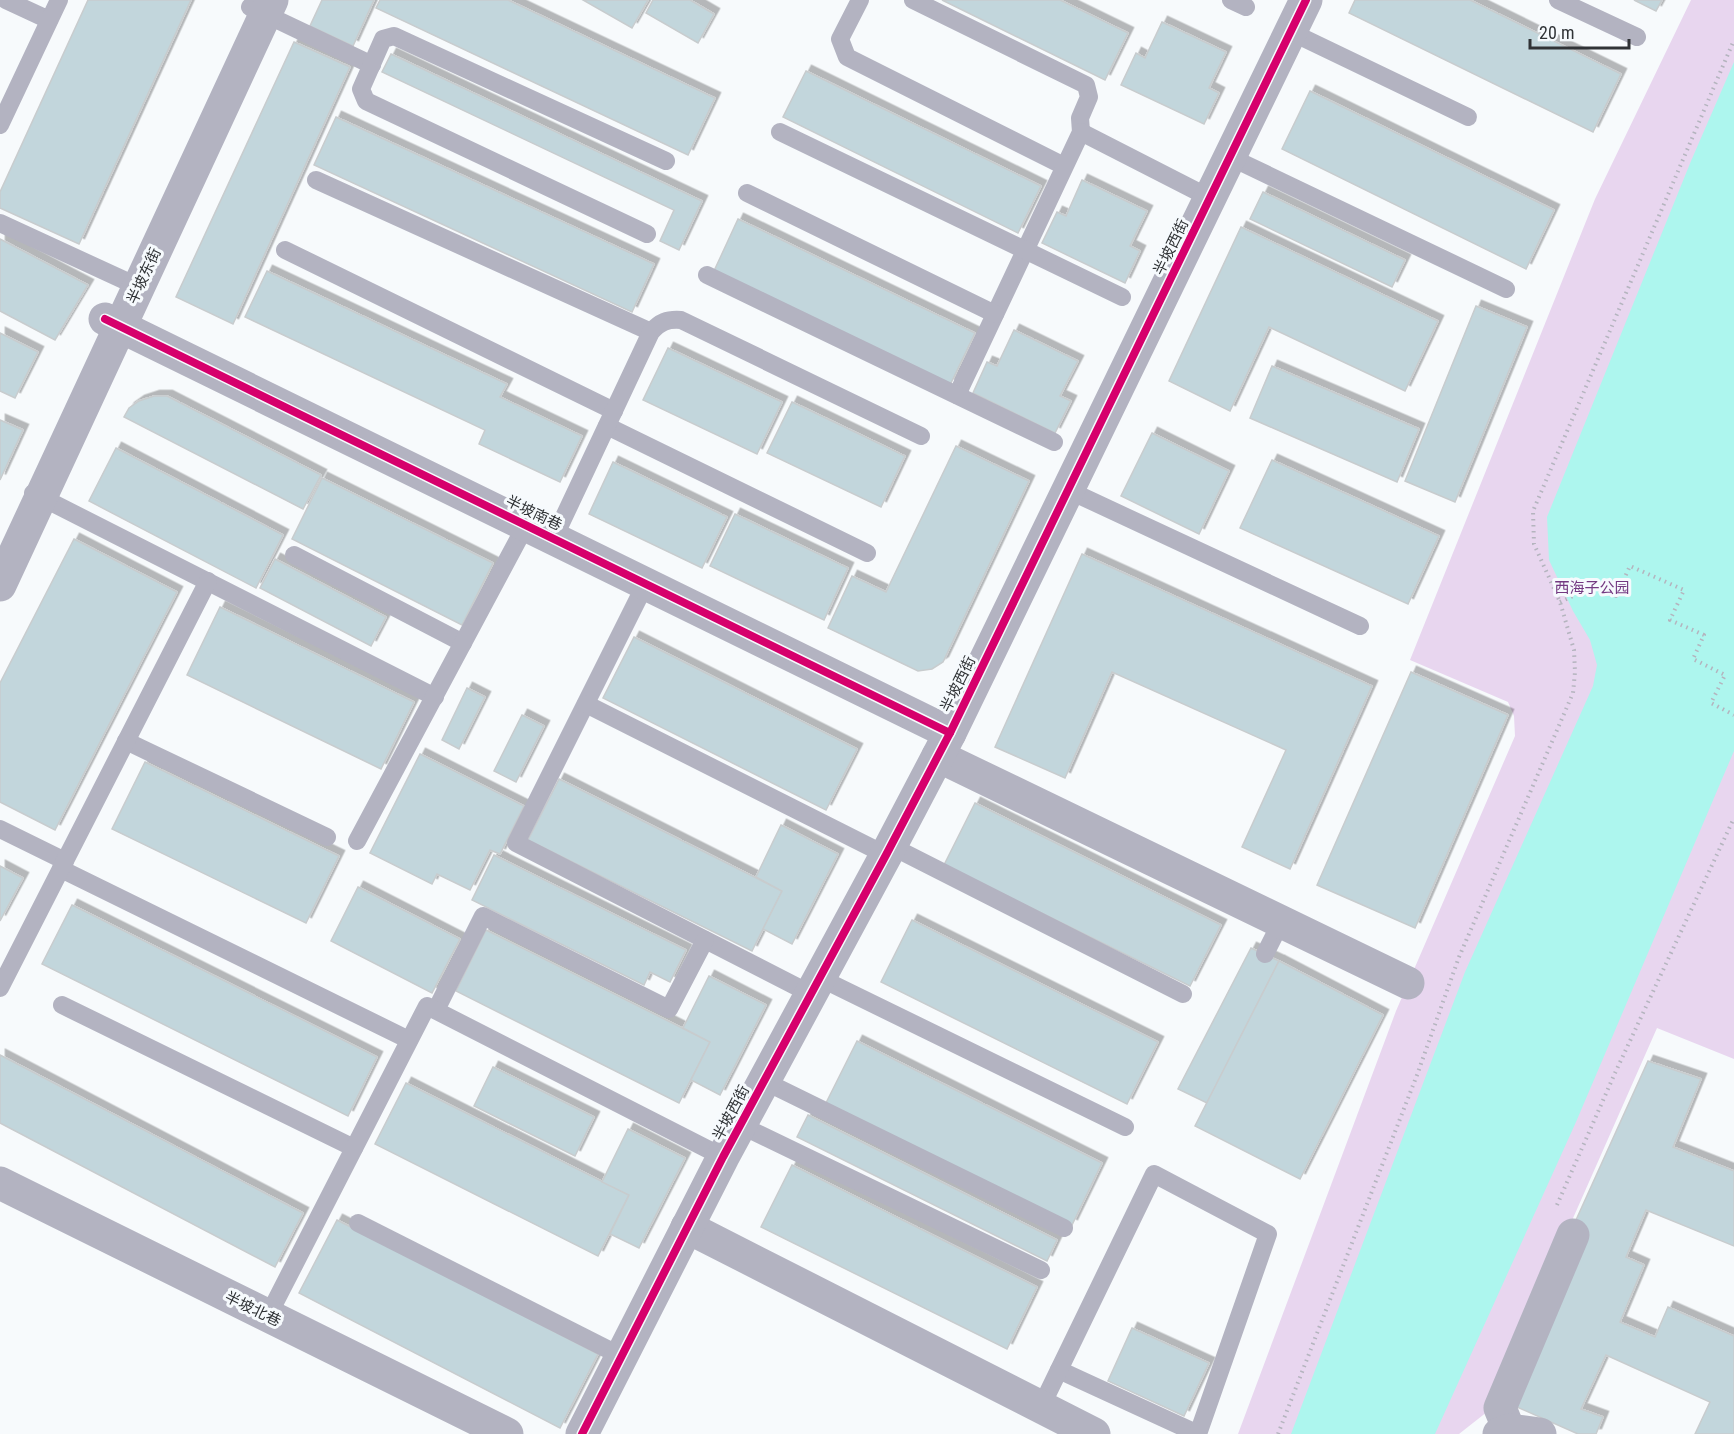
<svg xmlns="http://www.w3.org/2000/svg" width="1734" height="1434" viewBox="0 0 1734 1434" font-family="'Roboto Condensed','Noto Sans SC',sans-serif">
<style>
.green{fill:#e8d6ef}
.water{fill:#adf6ee}
.building{fill:#c2d6dc;stroke:#c8ccce;stroke-width:1.5;filter:url(#shadow)}
.lines{fill:none;stroke-linecap:round;stroke-linejoin:round}
.path{stroke:#b4b4be;stroke-width:4;stroke-dasharray:1.5 4.5;stroke-linecap:butt}
.lane{stroke:#b3b3c1;stroke-width:18}
.street{stroke:#b3b3c1;stroke-width:33}
.cycleway-casing{stroke:#f6fafd;stroke-width:11}
.cycleway{stroke:#d6006c;stroke-width:8}
.labels{text-anchor:middle;stroke-width:6;stroke-linejoin:round;paint-order:stroke}
.street-label{font-size:15px;fill:#303336;stroke:#f6fafd}
.park-label{font-size:15px;fill:#733981;stroke:#f6fafd}
</style>
<defs>
<filter id="shadow"><feDropShadow dx="5.5" dy="-5.5" stdDeviation="0" flood-color="#0004"/></filter>
</defs>
<rect width="100%" height="100%" fill="#f7fafc"/>
<polygon class="green" points="1691,0 1734,0 1734,1059 1657,1028 1570,1225 1492,1408 1459,1434 1238,1434 1396,1011 1515,736 1514,716 1508,702 1410,660 1595,199"/>
<polygon class="water" points="1734,62 1734,751 1576,1122 1435,1434 1291,1434 1465,972 1593,686 1597,665 1590,640 1573,611 1549,560 1547,517 1691,161"/>
<g class="building">
<polygon points="88,0 191,0 79,244 0,208 0,192"/>
<polygon points="322,0 374,0 353,46 310,26"/>
<polygon points="380,0 508,0 715,98 688,155 376,8"/>
<polygon points="583,0 648,0 632,28"/>
<polygon points="653,0 690,0 714,14 698,43 646,13"/>
<polygon points="942,0 1060,0 1128,33 1105,80"/>
<polygon points="1355,0 1470,0 1621,74 1593,132 1349,13"/>
<polygon points="1634,0 1662,0 1656,11"/>
<polygon points="1162,22 1226,52 1209,88 1219,93 1204,124 1121,85 1136,53 1145,58"/>
<polygon points="294,42 350,67 233,324 176,297"/>
<polygon points="391,54 702,201 679,250 660,241 674,210 382,72"/>
<polygon points="806,71 1041,186 1018,233 783,117"/>
<polygon points="1310,91 1554,210 1526,269 1282,149"/>
<polygon points="336,117 654,264 632,312 314,165"/>
<polygon points="1082,180 1147,211 1130,246 1140,251 1125,283 1042,243 1057,212 1066,216"/>
<polygon points="1263,192 1405,260 1392,287 1250,219"/>
<polygon points="738,219 975,333 950,385 714,271"/>
<polygon points="1241,227 1438,321 1405,391 1269,327 1230,411 1169,381"/>
<polygon points="0,239 88,285 55,340 0,311"/>
<polygon points="267,271 507,384 500,397 582,436 560,482 479,444 485,430 245,317"/>
<polygon points="1476,306 1527,327 1455,502 1405,481"/>
<polygon points="1014,330 1078,361 1060,396 1071,401 1055,433 973,393 987,362 997,366"/>
<polygon points="0,333 38,352 15,398 0,391"/>
<polygon points="668,348 782,402 757,454 643,400"/>
<polygon points="1272,366 1419,429 1397,482 1250,418"/>
<polygon points="154,396 167,396 321,475 303,509 124,417 129,408 139,401"/>
<polygon points="792,402 905,456 881,507 767,453"/>
<polygon points="0,420 23,430 0,480"/>
<polygon points="1152,433 1229,471 1199,534 1121,496"/>
<polygon points="956,446 1029,481 943,662 932,669 918,671 828,628 852,576 886,592"/>
<polygon points="116,448 283,535 256,588 89,501"/>
<polygon points="1272,460 1439,536 1408,604 1240,528"/>
<polygon points="613,462 727,517 702,568 589,514"/>
<polygon points="322,478 493,563 462,625 292,539"/>
<polygon points="735,514 848,568 824,620 710,566"/>
<polygon points="74,539 177,592 55,830 0,802 0,683"/>
<polygon points="1082,554 1372,686 1290,869 1242,847 1286,750 1112,672 1065,778 995,747"/>
<polygon points="275,559 386,617 371,646 260,588"/>
<polygon points="220,607 414,702 381,769 187,675"/>
<polygon points="634,637 857,749 826,810 603,698"/>
<polygon points="1411,672 1508,715 1415,928 1317,885"/>
<polygon points="467,688 485,697 459,749 442,740"/>
<polygon points="522,715 544,726 516,782 494,771"/>
<polygon points="420,754 524,806 500,854 490,850 470,890 437,874 432,884 370,853"/>
<polygon points="145,762 339,856 306,923 112,829"/>
<polygon points="559,779 782,891 752,951 528,840"/>
<polygon points="975,803 1221,925 1190,986 944,865"/>
<polygon points="781,825 838,854 792,944 763,929 782,891 756,877"/>
<polygon points="494,855 686,950 670,982 650,972 644,985 472,900"/>
<polygon points="0,866 23,878 0,921"/>
<polygon points="358,887 460,939 432,993 331,941"/>
<polygon points="72,905 377,1057 348,1116 42,964"/>
<polygon points="912,920 1158,1042 1127,1104 881,982"/>
<polygon points="486,930 710,1042 679,1103 456,991"/>
<polygon points="1251,948 1279,961 1207,1103 1178,1089"/>
<polygon points="1279,961 1383,1015 1300,1179 1195,1126"/>
<polygon points="709,976 766,1005 720,1095 691,1080 710,1042 683,1028"/>
<polygon points="857,1041 1102,1163 1072,1225 826,1103"/>
<polygon points="0,1055 303,1213 275,1267 0,1123"/>
<polygon points="1648,1061 1701,1079 1673,1147 1734,1171 1734,1246 1646,1210 1626,1257 1644,1265 1620,1322 1655,1337 1668,1307 1734,1336 1734,1434 1695,1434 1710,1402 1606,1355 1581,1409 1603,1417 1596,1434 1578,1434 1508,1403 1571,1231"/>
<polygon points="493,1067 594,1117 575,1156 474,1106"/>
<polygon points="406,1083 629,1195 598,1256 375,1144"/>
<polygon points="808,1115 1057,1240 1047,1261 797,1137"/>
<polygon points="628,1129 685,1158 639,1248 610,1234 629,1195 602,1182"/>
<polygon points="792,1165 1037,1287 1007,1349 761,1227"/>
<polygon points="337,1220 598,1354 560,1428 299,1293"/>
<polygon points="1132,1328 1209,1363 1184,1416 1108,1381"/>
</g>
<g class="lines">
<g class="path">
<polyline points="1560,602 1593,587 1616,596 1630,566 1684,590 1670,620 1704,635 1693,659 1725,675 1711,703 1734,715"/>
<polyline points="1557,1205 1615,1073 1734,818"/>
<polyline points="1278,1434 1417,1075 1459,957 1573,693 1575,672 1574,650 1560,602 1534,544 1533,511 1734,40"/>
</g>
<g class="lane">
<polyline points="6,0 49,20"/>
<polyline points="860,0 840,39 847,57 1064,166"/>
<polyline points="913,0 1086,85 1089,97 1080,118 1081,132 957,395"/>
<polyline points="1231,0 1246,7"/>
<polyline points="1558,0 1637,37"/>
<polyline points="250,7 372,65"/>
<polyline points="1291,32 1468,117"/>
<polyline points="0,125 59,0"/>
<polyline points="780,132 1122,297"/>
<polyline points="1081,132 1210,198"/>
<polyline points="1230,157 1506,289"/>
<polyline points="316,180 651,332"/>
<polyline points="747,193 995,314"/>
<polyline points="0,223 139,287"/>
<polyline points="647,234 366,101 361,89 383,39 394,36 666,161"/>
<polyline points="285,250 614,411"/>
<polyline points="707,275 1054,442"/>
<polyline points="607,426 867,553"/>
<polyline points="1068,490 1360,626"/>
<polyline points="33,493 435,697"/>
<path d="M554,538l97,-206c9,-10 16,-13 30,-12l240,116"/>
<polyline points="294,555 463,643"/>
<polyline points="646,583 516,843 811,994"/>
<polyline points="586,704 886,855"/>
<polyline points="126,741 327,837"/>
<polyline points="0,829 65,861"/>
<polyline points="357,841 526,525"/>
<polyline points="891,846 1183,994"/>
<polyline points="61,869 409,1040"/>
<polyline points="1265,954 1281,922"/>
<polyline points="820,978 1125,1127"/>
<polyline points="0,988 208,581"/>
<polyline points="62,1005 354,1148"/>
<polyline points="436,1010 483,916 669,1009 705,940"/>
<polyline points="764,1081 1064,1228"/>
<polyline points="740,1125 1041,1270"/>
<polyline points="358,1223 621,1356"/>
<polyline points="268,1316 427,1006 723,1157"/>
<polyline points="1059,1370 1198,1434"/>
<polyline points="1041,1407 1154,1174 1268,1234 1198,1434"/>
</g>
<g class="street">
<polyline points="105,319 950,733"/>
<polyline points="0,585 272,0"/>
<polyline points="938,756 1408,983"/>
<polyline points="0,1183 507,1434"/>
<polyline points="687,1227 1094,1434"/>
<polyline points="1509,1430 1500,1408 1573,1235"/>
<polyline points="582,1434 723,1157 886,855 950,733 1306,0"/>
<polyline points="1499,1434 1509,1430 1540,1434"/>
</g>
<defs>
<g id="cycleway">
<polyline points="105,319 950,733"/>
<polyline points="582,1434 723,1157 886,855 950,733 1306,0"/>
</g>
</defs>
<use href="#cycleway" class="cycleway-casing"/>
<use href="#cycleway" class="cycleway"/>
</g>
<g class="labels">
<g class="street-label">
<text transform="translate(1171 247) rotate(-64)" y="5">半坡西街</text>
<text transform="translate(144 276) rotate(-65)" y="5">半坡东街</text>
<text transform="translate(534 513) rotate(26)" y="5">半坡南巷</text>
<text transform="translate(958 684) rotate(-64)" y="5">半坡西街</text>
<text transform="translate(731 1113) rotate(-62)" y="5">半坡西街</text>
<text transform="translate(253 1309) rotate(26)" y="5">半坡北巷</text>
</g>
<g class="park-label">
<text x="1592" y="593">西海子公园</text>
</g>
</g>
<path d="M1530 39v9h99v-9" fill="none" stroke="#303336" stroke-width="3"/>
<text x="1539" y="39" font-size="18" fill="#303336" stroke="#f6fafd" stroke-width="4.5" paint-order="stroke">20 m</text>
</svg>
